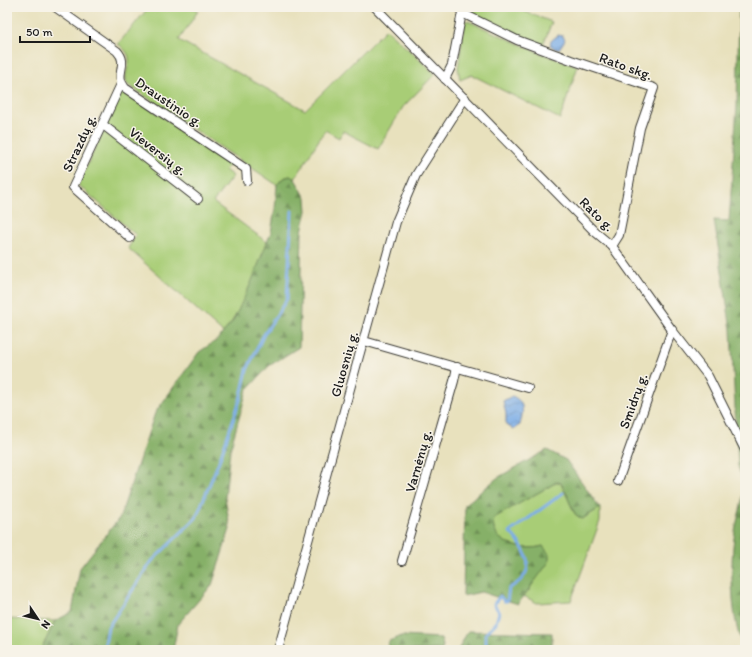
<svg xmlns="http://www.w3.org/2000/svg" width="752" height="657" viewBox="0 0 752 657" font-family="Itim,sans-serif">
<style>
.green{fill:#a8cd76;stroke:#627449}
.forest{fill:url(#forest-firs);stroke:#516642}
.water{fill:url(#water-waves);stroke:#4c6482}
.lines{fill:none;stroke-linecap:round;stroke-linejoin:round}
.stream{stroke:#7bade7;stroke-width:3}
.minor-casing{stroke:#3b3a34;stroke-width:10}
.minor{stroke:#fff;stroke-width:8}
.labels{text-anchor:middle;stroke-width:3;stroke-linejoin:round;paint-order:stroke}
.street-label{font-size:14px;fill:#1c1c1c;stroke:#f7f3e8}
</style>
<defs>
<pattern id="forest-firs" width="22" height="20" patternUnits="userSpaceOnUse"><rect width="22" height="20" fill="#86b067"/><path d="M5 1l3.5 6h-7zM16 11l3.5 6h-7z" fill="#6d8e54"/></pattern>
<pattern id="water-waves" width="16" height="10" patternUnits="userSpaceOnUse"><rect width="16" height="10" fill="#7bade7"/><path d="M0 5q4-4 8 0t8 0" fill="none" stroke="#648cba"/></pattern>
</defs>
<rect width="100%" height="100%" fill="#f7f3e8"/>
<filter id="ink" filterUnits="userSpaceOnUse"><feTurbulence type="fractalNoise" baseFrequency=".025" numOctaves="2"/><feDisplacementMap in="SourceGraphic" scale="8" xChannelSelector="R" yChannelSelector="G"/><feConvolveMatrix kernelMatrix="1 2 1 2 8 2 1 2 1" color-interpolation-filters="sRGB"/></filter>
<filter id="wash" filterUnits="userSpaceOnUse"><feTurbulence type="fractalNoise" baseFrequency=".012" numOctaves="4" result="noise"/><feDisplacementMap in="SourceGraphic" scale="16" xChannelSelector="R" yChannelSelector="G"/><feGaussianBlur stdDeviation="0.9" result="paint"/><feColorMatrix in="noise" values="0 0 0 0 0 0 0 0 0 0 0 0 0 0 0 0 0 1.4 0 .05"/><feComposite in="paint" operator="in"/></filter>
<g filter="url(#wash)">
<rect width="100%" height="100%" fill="#e8e1bd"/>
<g class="green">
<path d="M149,7h43l6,4 -19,29 126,70 81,-81 49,45 -32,33 -25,42 -35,-18 -4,7 -14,-8 -30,49 -5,-3 -7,2 -6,7 -150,-101c-6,-17 13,-24 -9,-40z"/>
<polygon points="467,7 513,7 552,22 542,47 474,15"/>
<polygon points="465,21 468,21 540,53 578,66 560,119 472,75 460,80 458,68"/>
<path d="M122,90l110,73 -7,7 8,6 -20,26 54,40c-12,31 -22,66 -44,91l-95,-85 8,-13 -58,-50z"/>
<path d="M557,482l4,1 14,31 7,5 18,-11v13l-29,80 -34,2 -13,-7 6,-7 13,-43c-19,6 -54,-2 -50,-28z"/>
<polygon points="7,619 55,621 41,650 7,650"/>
</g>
<g class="forest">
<path d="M739,7h6v643c-14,-23 -15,-84 -11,-112 4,-31 15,-40 4,-72l-7,-136 -17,-110 15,1 8,-116z"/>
<polygon points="290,176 295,179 306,198 307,211 302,231 299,347 269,366 247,390 230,450 225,497 230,529 212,585 178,624 173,650 41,650 55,621 72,612 80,568 120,517 155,413 199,352 217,340 233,321 251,283 271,232 275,209 277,185 283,178"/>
<path d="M547,450l19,10 34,48 -18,11 -7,-5 -14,-31 -4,-1 -63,36c-6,26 31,34 49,28l6,8v8l-31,42 -37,-12 -18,4 2,-91 32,-27z"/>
<polygon points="468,631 552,633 552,650 458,650"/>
<polygon points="402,636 441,638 443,646 442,650 387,650 389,641"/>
</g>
<g class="water">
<polygon points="558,35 563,36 565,40 559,49 555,49 550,45 551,41"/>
<path d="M512,396c14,6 11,16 8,29l-7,4 -7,-4v-11l-3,-13z"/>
</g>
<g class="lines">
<g class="stream">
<polyline points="104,650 108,627 152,561 196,518 219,461 240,400 247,370 263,336 287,299 292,211"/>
<path d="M486,650v-17l10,-10 3,-11 -5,-8 6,-8 4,5h3l2,-13c30,-15 19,-37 1,-56l53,-39"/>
</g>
</g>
</g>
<g filter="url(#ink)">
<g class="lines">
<defs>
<g id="minor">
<path d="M55,7l62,44c13,14 -4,22 8,37l121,81 1,12"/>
<polyline points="375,7 594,231 612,246 672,330 708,376 745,450"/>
<polyline points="462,13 517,40 571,60 654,88 640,128 619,235 612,246"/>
<polyline points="445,79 452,65 463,7"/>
<polyline points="121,84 73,187 130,238"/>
<polyline points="102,124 198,199"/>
<polyline points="364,341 528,388"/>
<polyline points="618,481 672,330"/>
<polyline points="402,561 454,381 457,367"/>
<polyline points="278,650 396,222 416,175 465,98"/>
</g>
</defs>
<use href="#minor" class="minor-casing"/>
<use href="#minor" class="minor"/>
</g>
</g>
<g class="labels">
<g class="street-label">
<text transform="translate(626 66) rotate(20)" y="5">Rato skg.</text>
<text transform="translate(169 102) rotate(34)" y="5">Draustinio g.</text>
<text transform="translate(79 143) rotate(-65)" y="5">Strazdų g.</text>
<text transform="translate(158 151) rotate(38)" y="5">Vieversių g.</text>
<text transform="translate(597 214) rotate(44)" y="5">Rato g.</text>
<text transform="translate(344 364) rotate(-74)" y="5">Gluosnių g.</text>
<text transform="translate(633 401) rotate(-70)" y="5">Smidrų g.</text>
<text transform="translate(418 461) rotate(-74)" y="5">Varnėnų g.</text>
</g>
</g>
<rect width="752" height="657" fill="none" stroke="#f7f3e8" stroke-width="24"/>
<g transform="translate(38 619) rotate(125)" stroke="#f7f3e8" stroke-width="3" paint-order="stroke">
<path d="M0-3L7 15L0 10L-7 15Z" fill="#1c1c1c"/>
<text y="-6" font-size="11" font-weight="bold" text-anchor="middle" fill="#1c1c1c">N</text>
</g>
<path d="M20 36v6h70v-6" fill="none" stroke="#1c1c1c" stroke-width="2"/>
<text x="26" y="36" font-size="12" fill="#1c1c1c" stroke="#f7f3e8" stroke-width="3" paint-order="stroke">50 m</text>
</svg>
